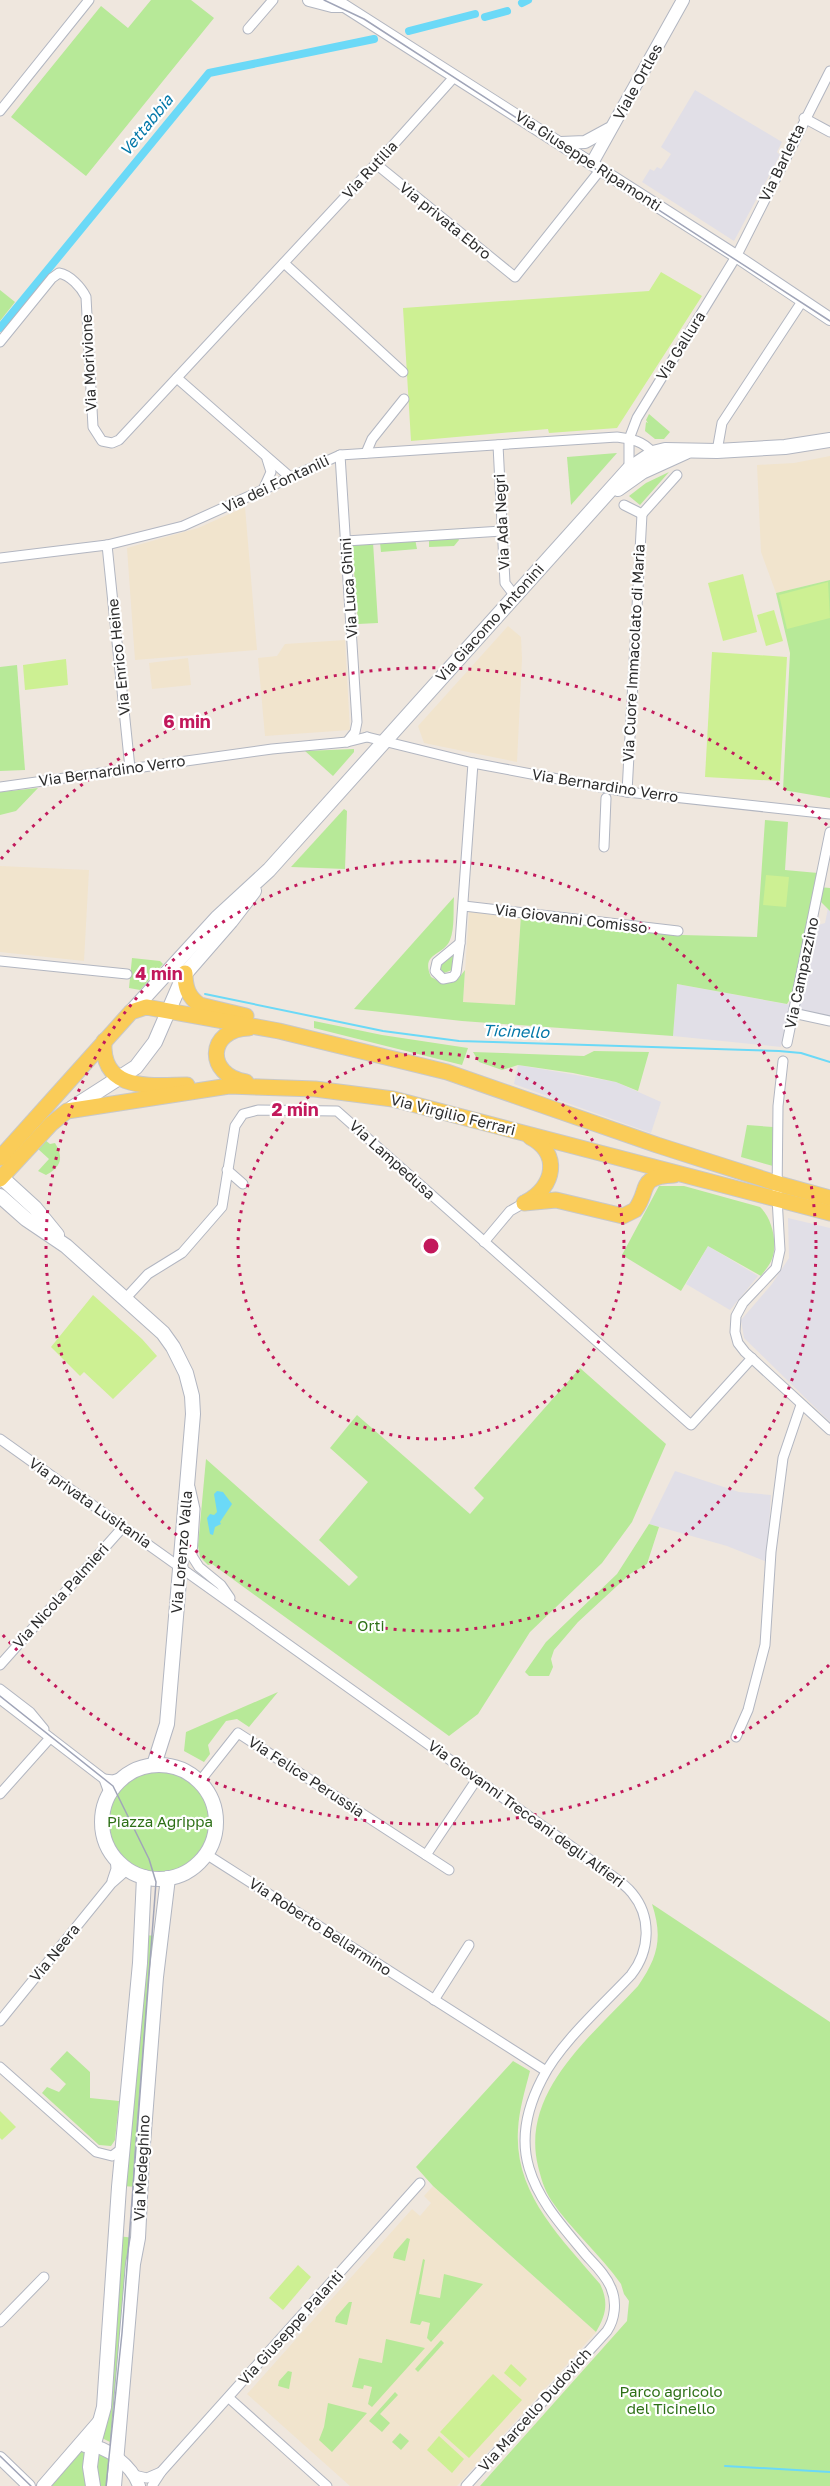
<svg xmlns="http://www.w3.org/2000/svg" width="830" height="2486" viewBox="0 0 830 2486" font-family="'Golos Text',sans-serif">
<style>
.industrial{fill:#e1dfe7}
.education{fill:#f1e4cd}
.green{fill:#b7e998}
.pitch{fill:#cdf093}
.water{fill:#6bd9f7}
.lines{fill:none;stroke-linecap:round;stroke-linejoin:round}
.stream{stroke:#6bd9f7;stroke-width:2}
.canal{stroke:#6bd9f7;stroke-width:8}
.minor-casing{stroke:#b2b6c1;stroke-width:11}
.tertiary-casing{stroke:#b2b6c1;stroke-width:14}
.secondary-casing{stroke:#b2b6c1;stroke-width:16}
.primary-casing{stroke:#c8c8c8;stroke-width:17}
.minor{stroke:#fff;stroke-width:9}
.tertiary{stroke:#fff;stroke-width:12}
.secondary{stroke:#fff;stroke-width:14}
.primary{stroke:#facc58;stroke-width:15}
.tram{stroke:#a0a5b8;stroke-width:1.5}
.ring{fill:none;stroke:#c2185b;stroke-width:3;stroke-dasharray:3 6}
.labels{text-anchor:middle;stroke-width:4.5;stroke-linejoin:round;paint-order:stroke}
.street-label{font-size:15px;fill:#2d2d2d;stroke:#fff}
.park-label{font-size:15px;fill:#2d7016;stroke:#fff}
.water-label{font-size:16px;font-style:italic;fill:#0478a9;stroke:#fff}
.centre{fill:#c2185b;stroke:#fff;stroke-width:3}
.ring-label{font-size:18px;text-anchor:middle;font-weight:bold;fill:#c2185b;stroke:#fff;stroke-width:4.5;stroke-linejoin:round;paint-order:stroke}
</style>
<rect width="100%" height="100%" fill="#efe7de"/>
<g class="industrial">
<polygon points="695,90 782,142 777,152 780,155 734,241 642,182 650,169 654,171 657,167 661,169 671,154 661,147"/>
<polygon points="828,908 830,911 830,1016 797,1009 818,925 825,923"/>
<polygon points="676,984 791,1005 781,1047 673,1036"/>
<polygon points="518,1065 616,1082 661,1102 651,1133 514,1084"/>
<polygon points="788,1218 830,1228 830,1422 744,1338 741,1320 772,1284 789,1258"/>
<polygon points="708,1246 758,1276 730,1310 686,1284"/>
<polygon points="675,1471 739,1492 771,1495 767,1562 727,1546 649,1524"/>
</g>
<g class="education">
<polygon points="830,456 830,580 776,593 761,552 757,465 794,463"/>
<polygon points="245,507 257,650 135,660 127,548 198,528"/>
<polygon points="508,626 521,637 522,659 517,762 424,743 418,726"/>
<polygon points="345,640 350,730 265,736 258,658 277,656 285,644"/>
<polygon points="188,658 191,685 152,689 149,663"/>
<polygon points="0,866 89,870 84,961 0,952"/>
<polygon points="469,912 521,915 515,1006 463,1002"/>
<polygon points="433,2186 596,2332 457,2486 350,2486 247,2394 412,2209 420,2216 431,2203 424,2196"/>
</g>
<g class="green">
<polygon points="151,0 191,0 214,18 86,176 11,117 101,6 128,28"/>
<polygon points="0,290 15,302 0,321"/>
<polygon points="649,414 670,432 664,439 655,439 645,431 646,422 648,423 646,420"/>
<polygon points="617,453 571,505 567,457"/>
<polygon points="669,472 640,505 629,496 646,483"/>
<polygon points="429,538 458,538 459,540 454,546 429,547"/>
<polygon points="415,539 417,549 381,552 380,542"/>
<polygon points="373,542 378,623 358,624 352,544"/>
<polygon points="830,580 830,798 783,790 790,653 776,593"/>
<polygon points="17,665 25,770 0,771 0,667"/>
<polygon points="354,749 354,752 333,776 305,751"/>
<polygon points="38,788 16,811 0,815 0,792"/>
<polygon points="344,809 347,811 345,869 291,867"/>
<path d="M765,820l23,2 -3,48 33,3 -24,120 -7,11 -110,-20 -4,52 -211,-15 -108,-12 100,-112c-1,13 1,31 -4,43 -6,16 -30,12 -19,37l14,7 13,-5 7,-9 -2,32 52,3 6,-90 161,20 75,2z"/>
<polygon points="819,887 830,888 830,911 818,899"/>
<polygon points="454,953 452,970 444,973 440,969 440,964"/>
<polygon points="132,958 160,961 163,964 140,990 129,988"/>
<polygon points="314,1021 382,1035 468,1048 462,1065 314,1028"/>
<polygon points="594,1051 649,1052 638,1091 616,1082 573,1073 518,1065 502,1070 479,1062 473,1052 584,1056"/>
<polygon points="747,1125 773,1127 773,1166 741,1157"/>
<path d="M45,1140l5,4 5,-1c9,15 6,24 -9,32l-8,-4 11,-12 -11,-10z"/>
<path d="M659,1186h25l76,21c12,11 18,36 12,52 -2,6 -7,11 -11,17l-53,-30 -27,45 -59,-36z"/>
<polygon points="580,1368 666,1444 632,1522 602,1563 530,1632 478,1714 449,1736 212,1564 208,1565 200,1557 198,1546 206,1459 349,1586 358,1577 319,1540 368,1482 330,1448 357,1415 470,1514 484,1498 474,1488"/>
<polygon points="649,1524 659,1527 647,1564 630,1574 578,1622 554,1650 551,1659 553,1667 549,1676 529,1676 525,1672 546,1642 617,1574"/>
<polygon points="278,1692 249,1727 237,1719 226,1721 208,1745 210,1754 204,1762 184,1751 186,1732"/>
<circle cx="160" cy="1822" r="52"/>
<path d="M652,1904l178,118v464h-350l147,-165 2,-20 -5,-7 -3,-10c-21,-30 -50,-54 -70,-84 -7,-11 -10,-22 -13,-34 -18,-75 55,-131 100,-180 20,-29 25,-48 14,-82z"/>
<polygon points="143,1935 158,1936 137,2187 122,2186"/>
<polygon points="67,2051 90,2072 90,2098 119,2101 115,2140 111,2146 99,2145 42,2093 47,2087 59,2092 66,2084 50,2069"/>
<path d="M513,2061l17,10c-5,19 -11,39 -12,59 -4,64 43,108 82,154 9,18 6,31 -4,48l-163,-146 -17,-19z"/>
<polygon points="118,2236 134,2238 114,2444 100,2437"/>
<polygon points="407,2238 410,2239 405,2261 393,2258 394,2253"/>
<polygon points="423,2259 425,2260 419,2294 440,2298 444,2274 483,2284 431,2342 427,2338 430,2323 422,2321 420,2325 410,2323"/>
<polygon points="349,2302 352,2302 347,2325 335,2322 336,2317"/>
<polygon points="386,2339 425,2348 372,2407 368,2404 372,2387 364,2385 363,2389 352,2387 359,2358 382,2363"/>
<polygon points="441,2340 444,2343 418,2372 415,2369"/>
<polygon points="288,2371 292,2372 289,2389 278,2386 279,2381"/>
<polygon points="395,2392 398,2395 380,2414 390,2423 382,2432 369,2421"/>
<polygon points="328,2403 367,2413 332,2452 319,2440 324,2427"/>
<polygon points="400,2433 409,2441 401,2450 392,2442"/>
<polygon points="87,2450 87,2486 47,2486 79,2453"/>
<polygon points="97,2453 111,2460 110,2486 96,2486"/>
</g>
<g class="pitch">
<polygon points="661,272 702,296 617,428 549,433 548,429 411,441 403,308 649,291"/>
<polygon points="743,574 757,632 723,641 708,583"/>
<polygon points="828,582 830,618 787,629 779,595"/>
<polygon points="774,610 783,641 766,646 757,615"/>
<polygon points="712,652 787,657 780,781 705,777"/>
<polygon points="66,659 68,685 25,690 23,665"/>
<polygon points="766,875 789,877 786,907 763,905"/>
<polygon points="93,1295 142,1339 157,1356 113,1399 84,1372 80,1376 51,1347"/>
<polygon points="0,2111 16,2127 2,2140 0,2138"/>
<polygon points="298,2265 311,2277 283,2310 269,2298"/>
<polygon points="511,2364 527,2379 520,2387 504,2373"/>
<polygon points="493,2374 522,2400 469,2458 440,2432"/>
<polygon points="439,2436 464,2459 452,2473 427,2450"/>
</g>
<polygon class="water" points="217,1491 223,1492 232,1504 220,1522 221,1524 215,1527 213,1535 210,1534 207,1518 210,1514 214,1515 217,1512 214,1494"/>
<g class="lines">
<g class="stream">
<polyline points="205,994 383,1031 459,1041 779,1051 801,1053 830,1062"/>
<polyline points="725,2466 830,2472"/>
</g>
<g class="canal">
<polyline points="522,3 528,0"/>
<polyline points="485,17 507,11"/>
<polyline points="409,31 475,14"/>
<polyline points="0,328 209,73 374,39"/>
</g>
<defs>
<g id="minor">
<polyline points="248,29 273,0"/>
<polyline points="0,111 89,0"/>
<polyline points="804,118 830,132"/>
<polyline points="376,164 515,277 601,169"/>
<polyline points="284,263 403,372"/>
<path d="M0,342l52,-64 7,-5c11,2 22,14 27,24l7,130 9,14 10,2 7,-3 267,-287 69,-77"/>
<polyline points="177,378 290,477"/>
<polyline points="498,445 505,583 515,596"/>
<polyline points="717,451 722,423 803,300"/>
<polyline points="366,453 372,439 404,399"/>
<polyline points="340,455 357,722 355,732 347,742"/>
<polyline points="629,469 629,439 637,418 737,255 830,71"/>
<polyline points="263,490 271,472 267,459"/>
<polyline points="624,505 642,514"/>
<polyline points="642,514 677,475"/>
<polyline points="346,541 502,531"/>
<polyline points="107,545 130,768"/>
<path d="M0,558l107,-13 76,-19 157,-71 277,-18c15,2 26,4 36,16"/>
<polyline points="367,737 473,763 627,792 830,814"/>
<polyline points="0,787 272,749 347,742 367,737"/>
<polyline points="627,792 642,514"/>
<polyline points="604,847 606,798"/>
<polyline points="464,906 678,931"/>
<polyline points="460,943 473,763"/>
<polygon points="460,943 456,973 453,977 443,979 435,971 437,962"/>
<polyline points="0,961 127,974"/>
<polyline points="793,1013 830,1021"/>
<polyline points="787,1043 830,832"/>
<polyline points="783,1061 778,1106 777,1198 780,1250 776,1268 743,1303 736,1316 735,1332 738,1343 745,1352 830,1430"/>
<polyline points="227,1170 243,1184"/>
<polyline points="484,1242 510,1211 524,1203"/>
<polyline points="125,1299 148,1274 182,1253 222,1207 235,1126 243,1114 258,1110 337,1111 691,1425 752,1358"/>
<path d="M0,1439l603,430c10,8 21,14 29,24 20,24 18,58 -1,82 -28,30 -71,68 -89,104 -14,27 -22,59 -13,89 10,34 35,60 57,87 9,10 20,20 25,33 6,14 4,31 -4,43l-141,155"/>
<polyline points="190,1487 195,1509 192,1556 199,1567 221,1585 230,1598"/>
<polyline points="0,1665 123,1527"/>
<polyline points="0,1689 30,1712 44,1729"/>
<polyline points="0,1699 104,1779 108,1790 107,1799"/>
<polyline points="736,1737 748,1710 765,1645 771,1552 783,1458 801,1405"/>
<polyline points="104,1779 113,1780 125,1776"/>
<polyline points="200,1781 238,1733 449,1870"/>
<polyline points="0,1794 50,1738"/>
<polyline points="206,1854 546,2071"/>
<polyline points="426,1855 477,1779"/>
<polyline points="112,1881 116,1869 115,1857"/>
<polyline points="434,2000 469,1945"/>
<polyline points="0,2021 111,1884 128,1869"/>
<polyline points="0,2067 96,2152 112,2156 124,2147"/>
<polyline points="0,2322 44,2277"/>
<polyline points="229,2398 327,2486"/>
<polyline points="134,2475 147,2478 161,2472"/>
<polyline points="152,2486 161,2472 420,2183"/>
</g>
<g id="tertiary">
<polyline points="309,0 332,6 343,6"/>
<polyline points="335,0 736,256 830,319"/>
<polyline points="561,143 585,142 609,129"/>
<polyline points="592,163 683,0"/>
<path d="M85,2446c20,-3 48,21 54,40"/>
<polyline points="0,2458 29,2486"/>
<polyline points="43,2486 101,2419"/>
</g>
<g id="secondary">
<polyline points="618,489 642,472 686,452"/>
<polyline points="131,1012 217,918 269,870 629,469 653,453 665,450 717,451 785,447 830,440"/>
<polyline points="72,1108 136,1067 155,1042 184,975 231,921 254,891"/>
<polyline points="1,1177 35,1208 57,1235"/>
<polyline points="0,1196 26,1219 66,1246 163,1333 173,1347 186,1373 192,1396 193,1414 167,1724 154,1765"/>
<circle cx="159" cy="1822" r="57"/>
<polyline points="93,2486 90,2467 92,2451 104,2407 119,2187 140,1963 144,1877"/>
<polyline points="114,2486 133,2264 138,2238 142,2157 156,1977 168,1878"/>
</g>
<g id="primary">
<path d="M185,973c0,14 3,24 15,32l46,11"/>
<path d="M104,1041c-3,52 48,44 83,44"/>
<path d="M246,1082c-41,-7 -39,-53 3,-54"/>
<polyline points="0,1158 131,1012 146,1007 279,1031 447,1072 657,1145 779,1184 830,1198"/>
<polyline points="0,1179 51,1124 67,1111 229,1086 315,1089 393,1099 830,1213"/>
<path d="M526,1202c29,-15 35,-49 4,-65"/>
<path d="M524,1203l32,-3 67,16 12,-6c16,-21 1,-33 39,-35"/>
</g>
</defs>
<use href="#minor" class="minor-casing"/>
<use href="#tertiary" class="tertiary-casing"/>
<use href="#secondary" class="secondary-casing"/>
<use href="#primary" class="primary-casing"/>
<use href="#minor" class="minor"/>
<use href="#tertiary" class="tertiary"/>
<use href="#secondary" class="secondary"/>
<use href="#primary" class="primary"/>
<g class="tram">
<polyline points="324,0 364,19 830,321"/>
<polyline points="0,1696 113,1786 149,1859 156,1882 122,2333 106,2486"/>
<polyline points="0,2456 31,2486"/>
</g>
</g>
<g class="ring">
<circle cx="431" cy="1246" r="193"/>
<circle cx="431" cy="1246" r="385"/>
<path d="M829 1665A578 578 0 0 1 1 1633M1 859A578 578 0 0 1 829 827"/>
</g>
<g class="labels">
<g class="street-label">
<text transform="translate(638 82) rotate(-61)" y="5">Viale Ortles</text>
<text transform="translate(588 161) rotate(33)" y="5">Via Giuseppe Ripamonti</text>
<text transform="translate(782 163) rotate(-64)" y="5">Via Barletta</text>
<text transform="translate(370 170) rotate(-47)" y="5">Via Rutilia</text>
<text transform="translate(445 221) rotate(39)" y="5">Via privata Ebro</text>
<text transform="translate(681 346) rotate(-58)" y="5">Via Gallura</text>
<text transform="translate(89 363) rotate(-93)" y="5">Via Morivione</text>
<text transform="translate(276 484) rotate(-25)" y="5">Via dei Fontanili</text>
<text transform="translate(502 522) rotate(-93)" y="5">Via Ada Negri</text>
<text transform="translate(349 588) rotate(-94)" y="5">Via Luca Ghini</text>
<text transform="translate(490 623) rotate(-48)" y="5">Via Giacomo Antonini</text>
<text transform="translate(634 653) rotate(-87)" y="5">Via Cuore Immacolato di Maria</text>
<text transform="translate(119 657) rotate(-96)" y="5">Via Enrico Heine</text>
<text transform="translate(112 771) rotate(-8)" y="5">Via Bernardino Verro</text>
<text transform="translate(605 786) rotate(9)" y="5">Via Bernardino Verro</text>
<text transform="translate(571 919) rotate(7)" y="5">Via Giovanni Comisso</text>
<text transform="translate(802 973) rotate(-78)" y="5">Via Campazzino</text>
<text transform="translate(453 1115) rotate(14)" y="5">Via Virgilio Ferrari</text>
<text transform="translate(392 1160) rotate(42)" y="5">Via Lampedusa</text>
<text transform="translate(90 1503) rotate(35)" y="5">Via privata Lusitania</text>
<text transform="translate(182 1552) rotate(-85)" y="5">Via Lorenzo Valla</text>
<text transform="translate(61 1596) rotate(-48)" y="5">Via Nicola Palmieri</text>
<text transform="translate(306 1777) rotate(33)" y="5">Via Felice Perussia</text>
<text transform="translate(526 1814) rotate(36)" y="5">Via Giovanni Treccani degli Alfieri</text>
<text transform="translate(320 1927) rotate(33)" y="5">Via Roberto Bellarmino</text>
<text transform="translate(55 1953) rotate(-51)" y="5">Via Neera</text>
<text transform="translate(142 2168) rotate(-87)" y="5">Via Medeghino</text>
<text transform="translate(291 2328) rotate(-48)" y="5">Via Giuseppe Palanti</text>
<text transform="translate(535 2410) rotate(-48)" y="5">Via Marcello Dudovich</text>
</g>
<g class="park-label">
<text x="371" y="1631">Orti</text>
<text x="160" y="1827">Piazza Agrippa</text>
<text x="671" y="2397">Parco agricolo<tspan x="671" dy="17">del Ticinello</tspan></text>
</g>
<g class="water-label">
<text transform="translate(146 125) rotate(-51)" y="6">Vettabbia</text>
<text transform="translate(516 1031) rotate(2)" y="6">Ticinello</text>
</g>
</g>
<circle cx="431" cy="1246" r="9" class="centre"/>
<g class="ring-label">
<text x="187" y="728">6 min</text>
<text x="159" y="980">4 min</text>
<text x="295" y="1116">2 min</text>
</g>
</svg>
